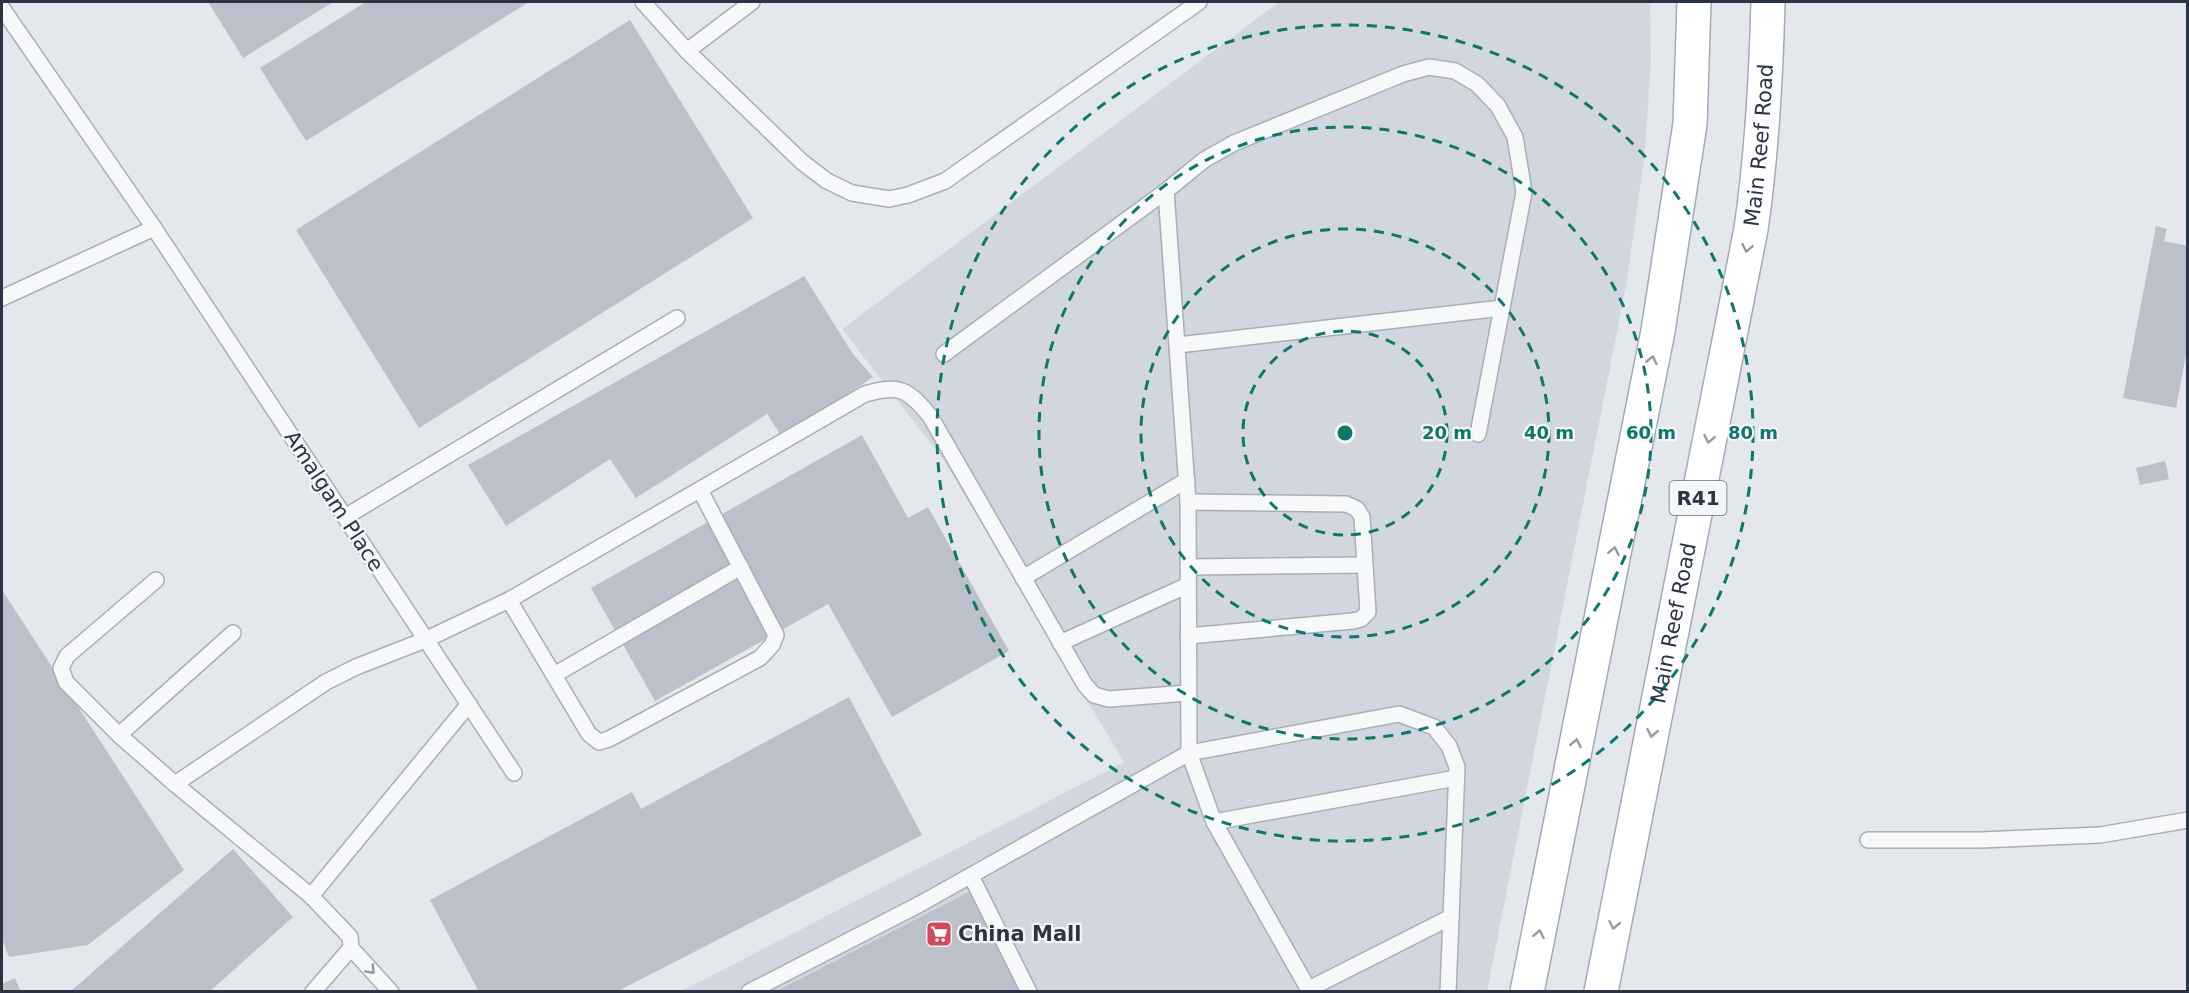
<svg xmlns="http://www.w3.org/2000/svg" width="2189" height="993" viewBox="0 0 2189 993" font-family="'DejaVu Sans',sans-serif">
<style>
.built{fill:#d2d6de}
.building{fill:#bbc0ca}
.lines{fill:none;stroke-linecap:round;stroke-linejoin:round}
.service-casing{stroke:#a9aeb7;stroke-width:18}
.primary-casing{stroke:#a3abb8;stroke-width:36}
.service{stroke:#f7f8fa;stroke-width:15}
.primary{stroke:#fff;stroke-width:33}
.oneway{stroke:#959aa2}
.oneway2{stroke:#9196a0}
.ring{fill:none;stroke:#0f766e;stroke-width:3;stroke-dasharray:10 8}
.labels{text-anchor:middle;stroke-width:4.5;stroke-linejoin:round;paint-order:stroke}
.shield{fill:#f4f6f9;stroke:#676e7b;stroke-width:1.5}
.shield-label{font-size:20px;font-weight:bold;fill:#2b3445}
.street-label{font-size:21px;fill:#2b3445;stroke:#f4f6f9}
.poi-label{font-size:21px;font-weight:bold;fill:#2b3445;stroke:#f4f6f9;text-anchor:start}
.centre{fill:#0f766e;stroke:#f4f6f9;stroke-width:3}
.ring-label{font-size:18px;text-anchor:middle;font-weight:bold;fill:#0f766e;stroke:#f4f6f9;stroke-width:4.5;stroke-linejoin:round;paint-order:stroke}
</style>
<rect width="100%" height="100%" fill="#e4e7ec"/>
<polygon class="built" points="1279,2 1650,2 1651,59 1645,151 1627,281 1487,991 680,992 1124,762 943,459 842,329"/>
<g class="building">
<polygon points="208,2 333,2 243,58"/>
<polygon points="366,2 529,2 306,141 260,68"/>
<polygon points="630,20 753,218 419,428 296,230"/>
<polygon points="2156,226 2167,229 2164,241 2188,246 2188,344 2176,408 2123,398"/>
<polygon points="804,276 853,354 873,377 783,438 767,414 636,498 610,459 506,526 468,465"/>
<polygon points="862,435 908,518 928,507 1009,651 892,717 828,604 655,701 591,588"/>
<polygon points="2165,461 2169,479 2140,485 2136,468"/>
<polygon points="2,590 184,870 88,945 9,957 2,939"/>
<polygon points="849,697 922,835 616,992 479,992 430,900 632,792 641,809"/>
<polygon points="233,849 293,917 209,992 70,992"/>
<polygon points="969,892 1013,977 1025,992 775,992"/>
<polygon points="15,978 21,992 2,992 2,984"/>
</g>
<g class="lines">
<defs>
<g id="service">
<polyline points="643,2 687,51 802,162 827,181 852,193 889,199 908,195 945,181 1199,2"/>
<polyline points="2,8 154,228 514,773"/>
<polyline points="687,51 752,2"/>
<polyline points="1166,191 1188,502 1189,753 1214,822 1310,992"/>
<polyline points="2,298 154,228"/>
<polyline points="1178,345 1502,308"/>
<polyline points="944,354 1166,191 1204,160 1234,143 1403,74 1429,67 1455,71 1477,84 1498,106 1515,137 1524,192 1478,434"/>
<polyline points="1188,502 1346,504 1357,509 1362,517 1368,612 1361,619 1353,621 1188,636"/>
<polyline points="345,517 677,318"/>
<polyline points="1188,567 1365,565"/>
<polyline points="1023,578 1187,480"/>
<polyline points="156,580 67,656 61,668 66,682 119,735 175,784"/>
<polyline points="509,600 589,734 599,742 609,739 760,658 772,645 776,635 700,490"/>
<polyline points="1060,643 1188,585"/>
<polyline points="554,675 741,567"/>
<polyline points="119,735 233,633"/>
<polyline points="1214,822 1456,778"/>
<polyline points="1868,840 1981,840 2100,835 2188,820"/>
<polyline points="971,876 1029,992"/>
<path d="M311,896l-136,-112 151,-102 30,-15 69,-27 84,-40 356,-206c34,-10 43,-5 65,22l155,269 9,10 15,4 79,-6"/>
<polyline points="1309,989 1451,917"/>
<polyline points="313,992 351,948"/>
<polyline points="391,992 351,948 350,937 311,896 469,704"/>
<polyline points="749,992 920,904 1189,753 1399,714 1434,727 1449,746 1457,767 1448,992"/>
</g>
<g id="primary">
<polyline points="1527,992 1658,331 1690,124 1694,2"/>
<path id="s1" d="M1601,992l150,-763c11,-75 15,-151 17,-227"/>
</g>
</defs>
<use href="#service" class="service-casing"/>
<use href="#primary" class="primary-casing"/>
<use href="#service" class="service"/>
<use href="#primary" class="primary"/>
</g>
<defs><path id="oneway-chevron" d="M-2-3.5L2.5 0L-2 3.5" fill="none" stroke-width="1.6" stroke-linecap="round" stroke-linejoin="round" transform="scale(1.5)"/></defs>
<g class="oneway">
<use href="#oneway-chevron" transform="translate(1747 248) rotate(101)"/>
<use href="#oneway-chevron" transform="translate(1652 360) rotate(-78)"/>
<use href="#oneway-chevron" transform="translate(1709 439) rotate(101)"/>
<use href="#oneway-chevron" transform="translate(1614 551) rotate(-79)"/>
<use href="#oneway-chevron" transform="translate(1652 733) rotate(101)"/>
<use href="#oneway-chevron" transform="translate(1576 743) rotate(-79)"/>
<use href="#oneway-chevron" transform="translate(1614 925) rotate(101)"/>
<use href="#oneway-chevron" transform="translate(1539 934) rotate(-79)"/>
</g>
<use class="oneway2" href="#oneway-chevron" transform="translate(371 970) rotate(47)"/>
<g class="ring">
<circle cx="1345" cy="433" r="102"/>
<circle cx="1345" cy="433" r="204"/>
<circle cx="1345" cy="433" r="306"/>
<circle cx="1345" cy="433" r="408"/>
</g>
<defs>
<symbol id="supermarket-square" viewBox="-11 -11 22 22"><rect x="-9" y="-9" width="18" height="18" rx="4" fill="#d1495b" stroke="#f4f6f9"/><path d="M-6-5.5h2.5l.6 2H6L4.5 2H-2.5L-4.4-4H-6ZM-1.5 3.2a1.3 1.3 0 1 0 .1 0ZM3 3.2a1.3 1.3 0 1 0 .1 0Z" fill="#fff"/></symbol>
</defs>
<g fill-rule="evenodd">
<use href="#supermarket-square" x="924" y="919" width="30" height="30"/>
</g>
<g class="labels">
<rect class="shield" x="1669.5" y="481" width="57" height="34" rx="4.5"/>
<g class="shield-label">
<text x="1698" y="505">R41</text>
</g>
<g class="street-label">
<text dy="7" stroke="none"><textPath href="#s1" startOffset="862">Main Reef Road</textPath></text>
<text transform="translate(334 501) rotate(57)" y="7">Amalgam Place</text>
<text dy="7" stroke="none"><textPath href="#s1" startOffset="376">Main Reef Road</textPath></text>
</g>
<g class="poi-label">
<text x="958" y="941">China Mall</text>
</g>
</g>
<circle cx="1345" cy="433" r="9" class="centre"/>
<g class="ring-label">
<text x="1447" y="439">20 m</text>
<text x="1549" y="439">40 m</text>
<text x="1651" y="439">60 m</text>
<text x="1753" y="439">80 m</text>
</g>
<rect width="2189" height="993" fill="none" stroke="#2b3445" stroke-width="6"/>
</svg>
